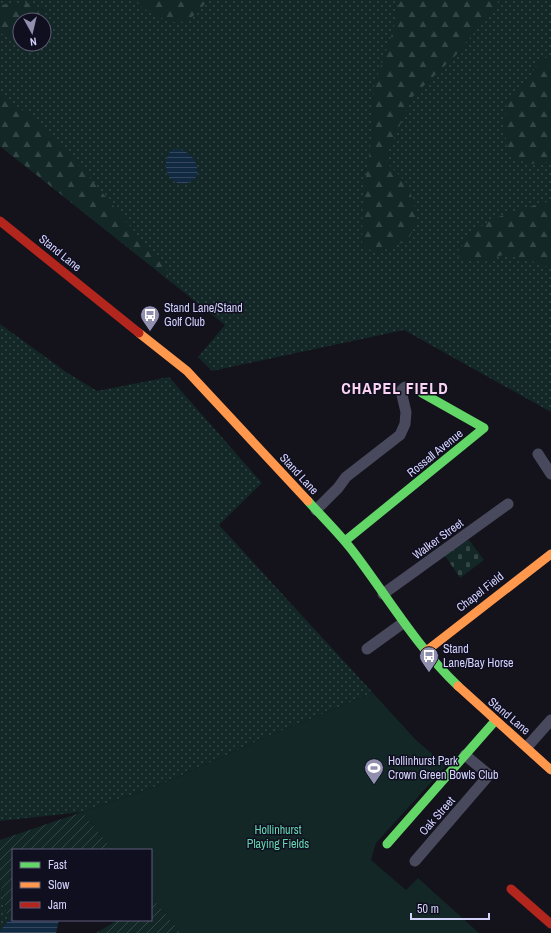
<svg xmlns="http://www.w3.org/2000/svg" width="551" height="933" viewBox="0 0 551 933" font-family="'Archivo Narrow',sans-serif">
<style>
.grass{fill:url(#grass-dots);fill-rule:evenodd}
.forest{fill:url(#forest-firs)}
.cemetery{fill:url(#cemetery-stones)}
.park{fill:#122726}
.garden{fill:url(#garden-furrows)}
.water{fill:url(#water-rules)}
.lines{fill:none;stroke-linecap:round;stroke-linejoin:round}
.street{stroke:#48495d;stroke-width:11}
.fast{stroke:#63d668;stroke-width:9}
.slow{stroke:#ff974d;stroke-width:9}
.jam{stroke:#b3261e;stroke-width:9}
.labels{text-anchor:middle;stroke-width:3;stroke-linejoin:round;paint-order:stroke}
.street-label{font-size:12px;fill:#d3d2fc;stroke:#100f20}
.poi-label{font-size:12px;fill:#d3d2fc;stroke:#100f20;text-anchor:start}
.park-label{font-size:12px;fill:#63d6af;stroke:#100f20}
.district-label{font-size:16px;font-weight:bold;letter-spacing:1px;fill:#fcd3f1;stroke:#100f20}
</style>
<defs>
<pattern id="grass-dots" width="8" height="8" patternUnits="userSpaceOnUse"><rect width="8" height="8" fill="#122726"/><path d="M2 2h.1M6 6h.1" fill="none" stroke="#344546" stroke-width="1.8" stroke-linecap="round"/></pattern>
<pattern id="forest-firs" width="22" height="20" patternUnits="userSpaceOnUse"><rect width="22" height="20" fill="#122726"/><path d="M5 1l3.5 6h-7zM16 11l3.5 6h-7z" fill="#344546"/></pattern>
<pattern id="cemetery-stones" width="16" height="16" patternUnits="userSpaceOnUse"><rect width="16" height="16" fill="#122726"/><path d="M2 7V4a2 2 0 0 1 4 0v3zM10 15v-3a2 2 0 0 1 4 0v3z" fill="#344546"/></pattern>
<pattern id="garden-furrows" width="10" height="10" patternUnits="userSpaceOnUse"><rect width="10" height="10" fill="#122726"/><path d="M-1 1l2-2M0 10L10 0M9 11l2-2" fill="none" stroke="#344546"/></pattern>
<pattern id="water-rules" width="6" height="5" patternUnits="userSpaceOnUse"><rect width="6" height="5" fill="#122942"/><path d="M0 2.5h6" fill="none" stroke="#34475e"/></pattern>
</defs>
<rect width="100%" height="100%" fill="#14131c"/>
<g class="grass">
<path d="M0,0h551v412l-147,-82 -192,41 -14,-14 27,-32 -225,-179zM20,20h24v24h-24z"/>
<polygon points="0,324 66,372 97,391 169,377 262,483 219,525 373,693 269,736 157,786 82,812 0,821"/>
<polygon points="0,881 8,921 0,931"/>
</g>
<g class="forest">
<polygon points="137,0 209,0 187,22 170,22 149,12 137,3"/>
<polygon points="400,0 496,0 498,1 497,6 493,10 456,55 413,96 386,156 387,163 396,172 408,185 415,208 416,223 409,238 394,247 377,252 368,249 362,243 363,195 370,151 374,86 393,31"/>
<path d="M9,3h20l15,6c3,11 6,17 1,28l-1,1v-18h-24v20l-20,-7v-27z"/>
<polygon points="551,57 551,162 529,164 513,158 507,146 504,124 507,104 525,85 540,59"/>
<polygon points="0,93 31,117 86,173 168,272 168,279 0,146"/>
<path d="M551,201v67l-46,-14 -20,7 -26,-2 -1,-8c3,-4 6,-8 9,-12 21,-24 55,-30 84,-38z"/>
</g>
<polygon class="cemetery" points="465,539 467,541 469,540 484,560 460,578 444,554"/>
<polygon class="park" points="373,693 416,740 446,766 376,843 371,860 406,890 418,878 479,933 181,933 151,896 151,850 113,850 82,812 157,786 269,736"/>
<g class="garden">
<polygon points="82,812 113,850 13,850 13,918 8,921 0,881 0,840"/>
<polygon points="151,896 181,933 96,933 118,920 151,920"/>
</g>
<g class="water">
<path d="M178,149c13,3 21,13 19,27 -17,20 -42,-3 -26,-26z"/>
<polygon points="13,918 13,920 59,920 56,933 0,933 0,931 8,921"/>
</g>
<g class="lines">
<g class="street">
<polyline points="538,454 551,474"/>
<polyline points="316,510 338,488 346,477 400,435 405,424 406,412 401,391 405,387"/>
<polyline points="383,594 508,504"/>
<polyline points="367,649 403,623"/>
<polyline points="527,747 551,720"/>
<polyline points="415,861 489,775 465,755"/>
</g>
<g class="fast">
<path d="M308,501c16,18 33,34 47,53 34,45 62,93 103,132"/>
<polyline points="345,541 484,428 422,393"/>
<polyline points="387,844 495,721"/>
</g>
<g class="slow">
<polyline points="139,333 187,371 308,501"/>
<polyline points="425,652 551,554"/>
<polyline points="458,686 551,770"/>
</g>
<g class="jam">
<polyline points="0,221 139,333"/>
<polyline points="511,889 551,924"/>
</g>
</g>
<defs>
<symbol id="bus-pin" viewBox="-11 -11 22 30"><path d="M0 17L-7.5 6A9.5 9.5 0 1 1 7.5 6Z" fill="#908fae" stroke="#100f20"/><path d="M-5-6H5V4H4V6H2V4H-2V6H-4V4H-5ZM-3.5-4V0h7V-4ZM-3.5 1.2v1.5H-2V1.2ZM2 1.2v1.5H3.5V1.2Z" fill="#fff"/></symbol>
<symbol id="stadium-pin" viewBox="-11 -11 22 30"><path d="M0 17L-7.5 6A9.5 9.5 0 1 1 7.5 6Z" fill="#908fae" stroke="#100f20"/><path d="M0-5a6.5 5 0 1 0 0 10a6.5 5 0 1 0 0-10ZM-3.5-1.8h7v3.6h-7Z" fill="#fff"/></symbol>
</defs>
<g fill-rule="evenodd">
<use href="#bus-pin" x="139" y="304" width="22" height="30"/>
<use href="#bus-pin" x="418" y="645" width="22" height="30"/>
<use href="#stadium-pin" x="363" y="757" width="22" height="30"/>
</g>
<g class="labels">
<g class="street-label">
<text transform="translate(60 253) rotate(39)" y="4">Stand Lane</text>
<text transform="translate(435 453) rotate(-39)" y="4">Rossall Avenue</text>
<text transform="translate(299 474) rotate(47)" y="4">Stand Lane</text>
<text transform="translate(438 539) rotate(-36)" y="4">Walker Street</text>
<text transform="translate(480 592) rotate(-38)" y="4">Chapel Field</text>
<text transform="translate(509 716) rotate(40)" y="4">Stand Lane</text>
<text transform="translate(437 816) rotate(-49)" y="4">Oak Street</text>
</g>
<g class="poi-label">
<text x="164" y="312">Stand Lane/Stand<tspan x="164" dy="14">Golf Club</tspan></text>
<text x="443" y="653">Stand<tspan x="443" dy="14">Lane/Bay Horse</tspan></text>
<text x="388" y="765">Hollinhurst Park<tspan x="388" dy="14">Crown Green Bowls Club</tspan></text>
</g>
<g class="park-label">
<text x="278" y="834">Hollinhurst<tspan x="278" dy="14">Playing Fields</tspan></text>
</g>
<g class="district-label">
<text x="395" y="394">CHAPEL FIELD</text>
</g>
</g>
<rect x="12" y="849" width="140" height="72" fill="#100f20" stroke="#5e5d78"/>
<rect x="20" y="862" width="20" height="6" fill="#63d668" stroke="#5e5d78"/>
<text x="48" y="869" font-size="12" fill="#d3d2fc">Fast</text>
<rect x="20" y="882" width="20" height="6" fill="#ff974d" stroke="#5e5d78"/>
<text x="48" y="889" font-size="12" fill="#d3d2fc">Slow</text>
<rect x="20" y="902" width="20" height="6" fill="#b3261e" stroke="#5e5d78"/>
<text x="48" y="909" font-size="12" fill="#d3d2fc">Jam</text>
<g transform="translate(32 32) rotate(172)"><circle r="19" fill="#100f20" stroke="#5e5d78"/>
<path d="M0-3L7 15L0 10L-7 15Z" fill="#908fae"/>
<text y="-6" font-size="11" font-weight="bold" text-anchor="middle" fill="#d3d2fc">N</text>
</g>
<path d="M411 913v6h78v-6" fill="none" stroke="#d3d2fc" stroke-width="2"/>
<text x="417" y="913" font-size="12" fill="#d3d2fc" stroke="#100f20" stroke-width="3" paint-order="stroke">50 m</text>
</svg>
